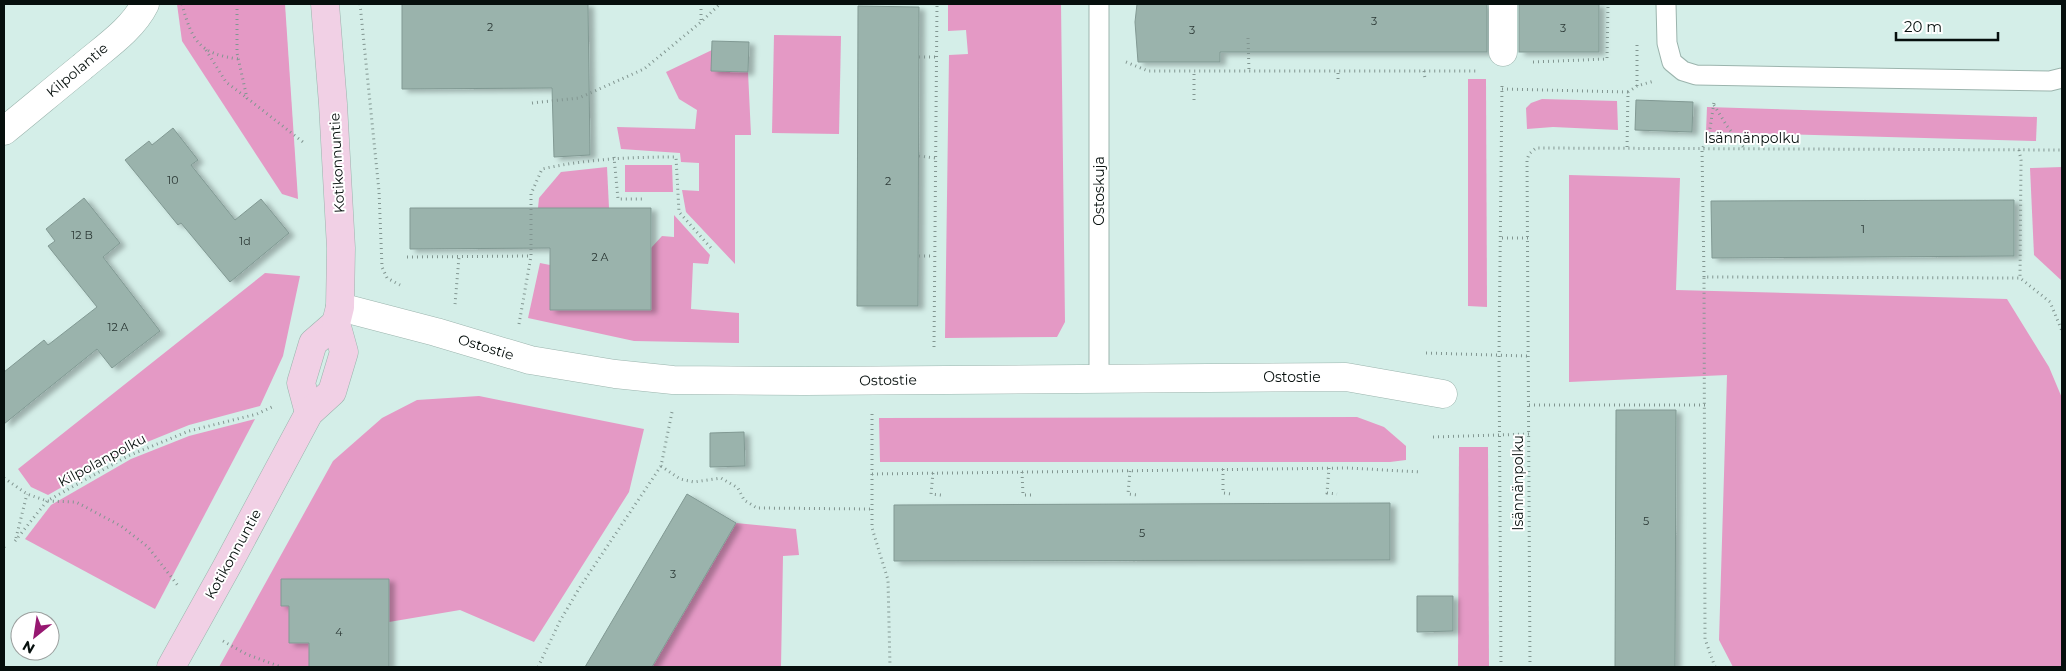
<svg xmlns="http://www.w3.org/2000/svg" width="2066" height="671" viewBox="0 0 2066 671" font-family="Montserrat,sans-serif">
<style>
.green{fill:#e499c5}
.building{fill:#9ab3ac;stroke:#819993;filter:url(#shadow)}
.lines{fill:none;stroke-linecap:round;stroke-linejoin:round}
.lane-casing{stroke:#9bb4ad;stroke-width:21}
.street-casing{stroke:#9bb4ad;stroke-width:29}
.secondary-casing{stroke:#9bb4ad;stroke-width:29}
.path{stroke:#829691;stroke-width:3;stroke-dasharray:1 4;stroke-linecap:butt}
.lane{stroke:#fff;stroke-width:19}
.street{stroke:#fff;stroke-width:28}
.secondary{stroke:#f1d0e5;stroke-width:28}
.labels{text-anchor:middle;stroke-width:4;stroke-linejoin:round;paint-order:stroke}
.number-label{font-size:11px;fill:#2b3835}
.street-label{font-size:14px;fill:#060f0d;stroke:#fff}
</style>
<defs>
<filter id="shadow"><feDropShadow dx="5.5" dy="3" stdDeviation="2.5" flood-color="#0004"/></filter>
</defs>
<rect width="100%" height="100%" fill="#d4eee8"/>
<g class="green">
<polygon points="177,4 285,4 298,199 282,194 182,41"/>
<polygon points="948,4 1061,4 1065,322 1057,337 945,338 949,55 968,54 966,30 948,31"/>
<polygon points="774,35 841,36 839,134 772,133"/>
<polygon points="712,50 712,71 748,72 751,135 735,135 735,264 686,212 682,190 699,191 699,163 681,162 680,153 621,149 617,127 695,129 697,110 679,99 666,72"/>
<polygon points="1468,79 1486,79 1487,307 1468,306"/>
<polygon points="1542,99 1617,101 1618,130 1553,127 1527,129 1526,108 1531,103"/>
<polygon points="1707,107 2037,117 2036,141 1706,132"/>
<polygon points="625,165 672,165 673,192 625,192"/>
<polygon points="607,167 609,208 538,208 539,198 561,172"/>
<polygon points="2062,167 2062,281 2034,255 2030,168"/>
<polygon points="1569,175 1680,178 1676,290 2007,299 2049,367 2062,398 2062,667 1733,667 1719,640 1727,375 1569,382"/>
<polygon points="674,215 710,255 708,264 693,263 691,309 739,313 739,343 634,341 528,318 540,263 550,265 550,310 651,310 651,248 662,236 674,237"/>
<polygon points="265,273 300,276 283,356 260,406 189,425 125,451 48,495 31,487 18,469"/>
<polygon points="479,396 644,429 629,492 534,642 460,610 389,622 389,667 219,667 333,461 382,418 417,400"/>
<polygon points="1357,417 1384,427 1406,446 1406,460 1390,462 880,462 879,418"/>
<polygon points="255,419 155,609 25,539 51,505 131,459 189,436"/>
<polygon points="1459,447 1488,447 1489,667 1458,667"/>
<polygon points="736,523 796,529 799,555 783,556 781,667 652,667"/>
</g>
<g class="building">
<polygon points="402,4 588,4 590,155 554,157 552,88 402,89"/>
<polygon points="1137,4 1487,4 1487,52 1220,52 1220,62 1138,62 1135,22"/>
<rect x="1519" y="4" width="80" height="48"/>
<polygon points="858,6 919,7 918,306 857,306"/>
<polygon points="712,41 749,42 748,72 711,71"/>
<polygon points="1636,100 1693,102 1692,132 1635,130"/>
<polygon points="173,128 198,160 191,165 235,220 261,199 289,233 230,282 181,223 178,225 125,160 149,141 152,145"/>
<polygon points="84,198 120,243 103,257 160,331 112,368 97,349 4,424 4,372 44,340 48,345 97,307 48,246 55,241 46,229"/>
<polygon points="2014,200 2014,256 1712,258 1711,201"/>
<polygon points="410,208 651,208 651,310 550,310 550,248 410,249"/>
<polygon points="1616,410 1676,410 1675,667 1615,667"/>
<polygon points="744,432 745,466 710,467 710,433"/>
<polygon points="687,494 736,523 652,667 585,667"/>
<polygon points="1390,503 1390,560 894,561 894,505"/>
<polygon points="281,579 389,579 389,667 309,667 309,643 289,643 289,606 281,606"/>
<polygon points="1417,596 1453,596 1453,631 1417,632"/>
</g>
<g class="lines">
<defs>
<g id="lane">
<polyline points="1666,4 1667,43 1672,62 1683,71 1696,75 2050,81 2062,78"/>
<polyline points="1099,378 1099,4"/>
</g>
<g id="street">
<polyline points="1503,52 1503,4"/>
<path d="M4,131c26,-21 52,-43 78,-64 22,-19 50,-37 63,-63"/>
<polyline points="340,307 436,332 530,360 615,374 673,380 805,381 1346,377 1443,394"/>
</g>
<g id="secondary">
<polyline points="309,413 301,383 313,343 336,323"/>
<polyline points="171,667 226,568 309,413 332,392 344,352 336,323 340,307 341,248 333,104 325,4"/>
</g>
</defs>
<use href="#lane" class="lane-casing"/>
<use href="#street" class="street-casing"/>
<use href="#secondary" class="secondary-casing"/>
<g class="path">
<path d="M182,4c10,37 17,50 57,55"/>
<polyline points="237,4 237,53 247,98 303,142"/>
<polyline points="360,4 379,191 382,267 387,278 400,285"/>
<polyline points="701,4 701,22"/>
<polyline points="1248,38 1249,71"/>
<polyline points="206,50 226,82 247,98"/>
<polyline points="919,57 936,57"/>
<polyline points="1126,62 1148,71 1478,71"/>
<polyline points="1533,62 1607,59 1608,4"/>
<polyline points="1424,71 1425,79"/>
<polyline points="1338,79 1338,71"/>
<polyline points="1637,86 1637,44"/>
<polyline points="1502,89 1628,92 1627,148"/>
<polyline points="1628,92 1637,86 1654,81"/>
<polyline points="1194,100 1194,71"/>
<polyline points="532,103 579,98 644,69 701,22 720,4"/>
<polyline points="1714,105 1727,126 1744,148"/>
<polyline points="2019,150 2021,160 2020,278"/>
<polyline points="919,156 935,158"/>
<polyline points="614,157 618,199 644,199"/>
<polyline points="1502,238 1528,238"/>
<polyline points="919,256 934,256"/>
<polyline points="407,257 531,256"/>
<polyline points="1704,277 1702,149 1709,135 1714,102"/>
<polyline points="455,304 459,257"/>
<path d="M519,324l12,-68v-62l11,-25c45,-10 88,-12 134,-12l3,55 32,36"/>
<polyline points="934,347 937,4"/>
<polyline points="1426,353 1527,356"/>
<polyline points="1529,405 1705,405"/>
<polyline points="872,414 872,528 888,580 890,667"/>
<polyline points="1433,437 1529,434"/>
<polyline points="661,466 680,479 694,482 721,478 738,488 744,500 757,508 872,509"/>
<polyline points="1329,468 1327,493 1337,494"/>
<polyline points="1223,469 1223,493 1232,494"/>
<polyline points="1130,471 1128,494 1138,495"/>
<polyline points="1022,472 1023,495 1034,495"/>
<polyline points="933,473 931,494 941,495"/>
<polyline points="872,474 1348,468 1421,472"/>
<polyline points="4,478 27,494 47,501 76,502 121,526 148,547 179,587"/>
<polyline points="16,538 27,494"/>
<polyline points="15,541 47,501 128,456 189,431 257,414 272,407"/>
<polyline points="4,547 6,545"/>
<polyline points="223,641 246,654 281,667"/>
<polyline points="538,667 560,621 580,587 661,466 672,412"/>
<polyline points="1501,667 1499,355 1502,83"/>
<polyline points="1530,667 1527,160 1529,154 1536,148 2062,150"/>
<polyline points="1715,667 1705,639 1704,277 2020,278 2050,302 2062,331"/>
</g>
<use href="#lane" class="lane"/>
<use href="#street" class="street"/>
<use href="#secondary" class="secondary"/>
</g>
<g class="labels">
<g class="number-label">
<text x="1374" y="25">3</text>
<text x="490" y="31">2</text>
<text x="1563" y="32">3</text>
<text x="1192" y="34">3</text>
<text x="173" y="184">10</text>
<text x="888" y="185">2</text>
<text x="1863" y="233">1</text>
<text x="82" y="239">12 B</text>
<text x="245" y="245">1d</text>
<text x="600" y="261">2 A</text>
<text x="118" y="331">12 A</text>
<text x="1646" y="525">5</text>
<text x="1142" y="537">5</text>
<text x="673" y="578">3</text>
<text x="339" y="636">4</text>
</g>
<g class="street-label">
<text transform="translate(77 70) rotate(-40)" y="5">Kilpolantie</text>
<text x="1752" y="143">Isännänpolku</text>
<text transform="translate(337 163) rotate(-93)" y="5">Kotikonnuntie</text>
<text transform="translate(1099 191) rotate(-90)" y="5">Ostoskuja</text>
<text transform="translate(486 347) rotate(17)" y="5">Ostostie</text>
<text x="1292" y="382">Ostostie</text>
<text transform="translate(888 380) rotate(-1)" y="5">Ostostie</text>
<text transform="translate(102 460) rotate(-28)" y="5">Kilpolanpolku</text>
<text transform="translate(1518 483) rotate(-90)" y="5">Isännänpolku</text>
<text transform="translate(233 554) rotate(-61)" y="5">Kotikonnuntie</text>
</g>
</g>
<rect width="2066" height="671" fill="none" stroke="#060f0d" stroke-width="10"/>
<g transform="translate(35 636) rotate(210)"><circle r="24" fill="#ffffff" stroke="#9b9f9e"/>
<path d="M0-4L9 19L0 12L-9 19Z" fill="#971871"/>
<text y="-8" font-size="14" font-weight="bold" text-anchor="middle" fill="#060f0d">N</text>
</g>
<path d="M1896 32v8h102v-8" fill="none" stroke="#060f0d" stroke-width="2.5"/>
<text x="1904" y="32" font-size="15" fill="#060f0d" stroke="#ffffff" stroke-width="4" paint-order="stroke">20 m</text>
</svg>
